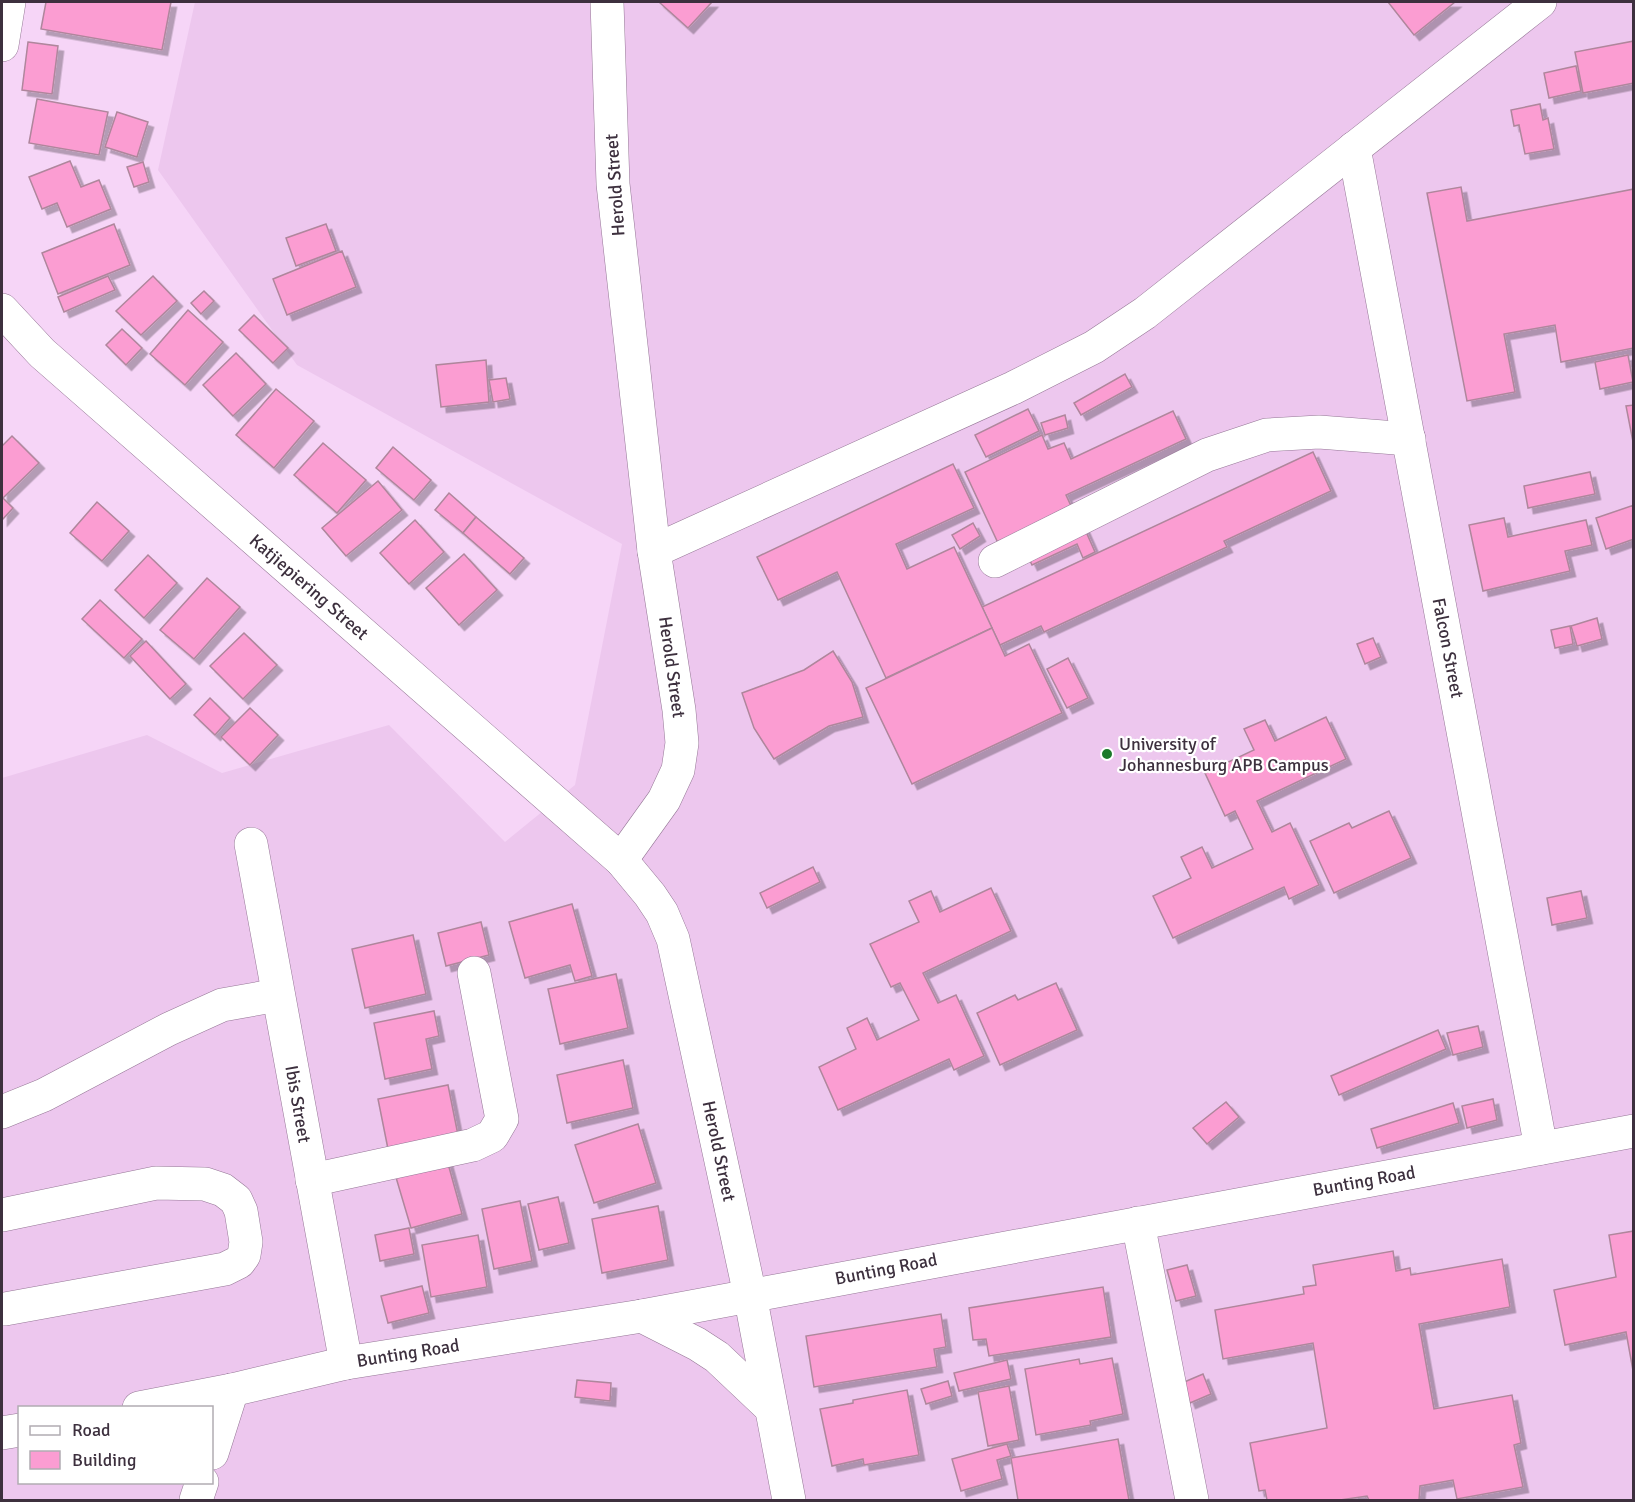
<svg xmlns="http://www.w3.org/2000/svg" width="1635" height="1502" viewBox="0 0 1635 1502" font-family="Signika,sans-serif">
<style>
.built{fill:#edc7ee;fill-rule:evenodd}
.building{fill:#fb9dd2;stroke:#af869c;stroke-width:1.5;filter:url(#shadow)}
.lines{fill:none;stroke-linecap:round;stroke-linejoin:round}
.minor-casing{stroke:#957796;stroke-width:34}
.minor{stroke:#fff;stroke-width:33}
.poi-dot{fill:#1b792a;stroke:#fff;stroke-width:2}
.labels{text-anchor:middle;stroke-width:4.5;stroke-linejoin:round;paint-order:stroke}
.street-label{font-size:18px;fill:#3d303e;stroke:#fff}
.poi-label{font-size:18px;fill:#3d303e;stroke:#fff;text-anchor:start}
</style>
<defs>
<filter id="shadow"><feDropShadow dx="5.5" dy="5.5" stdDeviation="0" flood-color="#0004"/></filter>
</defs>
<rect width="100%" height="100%" fill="#f6d5f7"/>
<path class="built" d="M195,2h1438v1498h-1631v-722l145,-43 75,38 167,-48 116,117 70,-57 47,-241 -325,-179 -139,-195zM20,1408h192v74h-192z"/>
<g class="building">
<polygon points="46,2 171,2 162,50 41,29"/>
<polygon points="659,2 712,2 688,28"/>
<polygon points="1388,2 1455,2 1414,35"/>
<polygon points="1634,41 1634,83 1583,93 1575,52"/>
<polygon points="28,42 58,46 52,94 22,90"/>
<polygon points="1576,66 1581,91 1549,98 1544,73"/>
<polygon points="37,99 108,112 99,155 29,143"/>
<polygon points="1540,104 1543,120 1548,118 1554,149 1525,154 1519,125 1514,126 1511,110"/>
<polygon points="117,112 148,122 137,157 105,147"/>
<polygon points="70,161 81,187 99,180 111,209 67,227 57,203 42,209 29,177"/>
<polygon points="143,162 149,182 134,187 127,167"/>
<polygon points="1461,187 1467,221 1634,189 1634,348 1561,362 1555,325 1504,334 1515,392 1467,401 1427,193"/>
<polygon points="114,224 130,265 58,294 42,253"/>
<polygon points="326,224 336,251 296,266 286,238"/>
<polygon points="342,251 356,287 287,315 273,279"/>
<polygon points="108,276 115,290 64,312 58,297"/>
<polygon points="153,276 177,301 141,335 116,311"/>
<polygon points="204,291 214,301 201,314 191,303"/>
<polygon points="188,310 223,342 185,385 150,354"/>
<polygon points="254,315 288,348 273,363 239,330"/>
<polygon points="122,329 142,348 126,365 106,345"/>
<polygon points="236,353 266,384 233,416 203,385"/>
<polygon points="1628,355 1633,382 1600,389 1595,362"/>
<polygon points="486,360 489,402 441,407 436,365"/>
<polygon points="1125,374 1132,387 1081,415 1074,403"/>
<polygon points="506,378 510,399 493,402 489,380"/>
<polygon points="276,389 314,421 274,468 236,435"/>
<polygon points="1634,405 1634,447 1626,406"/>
<polygon points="1028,409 1039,431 986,457 975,435"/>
<polygon points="1173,411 1186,439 1066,495 1072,508 998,543 965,472 1042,435 1048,449 1064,443 1071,459"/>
<polygon points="1065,415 1068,428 1045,435 1041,423"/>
<polygon points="12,436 39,463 3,498 13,508 2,520 2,446"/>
<polygon points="323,443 366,480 337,513 294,475"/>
<polygon points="393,447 431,480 414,500 376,468"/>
<polygon points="1313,452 1331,491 1224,541 1227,547 1044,632 1041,626 1000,645 982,607"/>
<polygon points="953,464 974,508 896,544 907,569 954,547 992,628 886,678 837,572 778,600 757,557"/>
<polygon points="1590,472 1595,494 1528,508 1524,486"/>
<polygon points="378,481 402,510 346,556 322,528"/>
<polygon points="449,493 476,517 463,533 435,510"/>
<polygon points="97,502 129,531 102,561 70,533"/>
<polygon points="1634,505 1634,539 1606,549 1596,518"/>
<polygon points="476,517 524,558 510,574 463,533"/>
<polygon points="1504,518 1508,537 1586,520 1592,545 1565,551 1570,571 1483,591 1469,525"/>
<polygon points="415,520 444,552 409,584 380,553"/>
<polygon points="973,523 980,536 960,549 952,535"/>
<polygon points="1083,525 1095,552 1083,558 1077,544 1032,565 1026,552"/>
<polygon points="464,554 497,590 459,625 426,588"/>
<polygon points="148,555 177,583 144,618 115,590"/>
<polygon points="207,578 240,607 194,659 160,630"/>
<polygon points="100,600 142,639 124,658 82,619"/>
<polygon points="1597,618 1602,639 1577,646 1571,626"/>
<polygon points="1570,626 1573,644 1555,648 1551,630"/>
<polygon points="992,628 1005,656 1029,644 1062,713 912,784 866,688"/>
<polygon points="244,633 277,665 243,699 210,666"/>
<polygon points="1373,638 1381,657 1365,664 1357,644"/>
<polygon points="146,641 186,684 170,699 130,656"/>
<polygon points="833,651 852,682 863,717 829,726 774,759 754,728 742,693 804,670"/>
<polygon points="1068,658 1088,698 1067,708 1047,669"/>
<polygon points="210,698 230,718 215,735 194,715"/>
<polygon points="250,708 278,735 250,765 221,737"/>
<polygon points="1326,717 1346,759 1257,801 1272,832 1290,823 1319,885 1289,899 1284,887 1173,938 1153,896 1191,878 1181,857 1202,847 1212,868 1253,849 1235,811 1225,816 1205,773 1254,750 1244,729 1265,720 1275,741"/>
<polygon points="1389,811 1411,858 1334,893 1310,841 1349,823 1352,828"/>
<polygon points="813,867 820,882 767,908 760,893"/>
<polygon points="991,888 1011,931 923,973 938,1003 956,995 984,1056 954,1070 949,1059 838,1110 819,1067 856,1049 847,1028 867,1018 877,1040 919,1020 900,983 891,987 870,944 919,922 909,901 931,891 940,912"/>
<polygon points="1581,891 1587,918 1552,925 1547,898"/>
<polygon points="572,904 592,976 575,981 570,965 525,978 509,922"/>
<polygon points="481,922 489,955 446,966 438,933"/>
<polygon points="413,935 426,994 365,1008 352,949"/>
<polygon points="616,974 628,1028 560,1044 548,989"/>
<polygon points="1056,983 1077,1030 1000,1065 977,1013 1015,995 1018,1000"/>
<polygon points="434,1011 439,1036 426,1039 432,1069 385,1079 374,1023"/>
<polygon points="1478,1026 1483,1047 1453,1055 1447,1033"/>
<polygon points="1438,1030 1446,1049 1339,1095 1331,1076"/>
<polygon points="623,1060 633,1108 567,1123 557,1075"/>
<polygon points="448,1085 459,1140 389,1154 378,1099"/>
<polygon points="1493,1099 1497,1120 1467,1128 1462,1106"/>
<polygon points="1226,1102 1239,1117 1207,1144 1193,1128"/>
<polygon points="1453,1103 1459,1123 1377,1148 1371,1129"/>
<polygon points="638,1124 656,1183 594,1203 575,1145"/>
<polygon points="447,1160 462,1214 411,1228 395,1174"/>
<polygon points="558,1197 569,1243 539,1250 528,1204"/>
<polygon points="520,1201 532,1261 494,1269 482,1209"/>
<polygon points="658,1206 668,1260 602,1273 592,1219"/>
<polygon points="409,1228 414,1254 380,1261 375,1235"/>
<polygon points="1634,1231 1634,1376 1626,1332 1565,1345 1554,1290 1616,1277 1609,1235"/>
<polygon points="478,1235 487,1287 431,1297 422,1245"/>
<polygon points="1393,1251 1396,1271 1410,1268 1411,1275 1502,1259 1510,1307 1419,1324 1434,1409 1512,1395 1521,1443 1514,1445 1523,1487 1457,1499 1453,1480 1420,1486 1419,1500 1369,1500 1367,1496 1340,1500 1267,1500 1265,1490 1259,1491 1250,1443 1327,1428 1313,1343 1223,1359 1215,1310 1304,1294 1303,1287 1316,1285 1313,1265"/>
<polygon points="1187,1265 1196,1296 1176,1301 1167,1270"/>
<polygon points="422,1286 429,1313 388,1323 381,1296"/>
<polygon points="1103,1287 1111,1337 989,1356 986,1339 973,1340 969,1308"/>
<polygon points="941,1314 946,1347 934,1349 937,1367 814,1387 806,1336"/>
<polygon points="1112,1358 1123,1414 1090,1421 1091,1425 1036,1435 1025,1369 1079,1359 1080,1364"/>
<polygon points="1007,1360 1011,1379 959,1391 954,1373"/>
<polygon points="1203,1374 1211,1394 1190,1403 1182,1383"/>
<polygon points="577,1380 611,1383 610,1401 575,1397"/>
<polygon points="948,1381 952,1396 926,1404 921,1389"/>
<polygon points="1009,1386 1019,1440 988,1446 978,1392"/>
<polygon points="907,1390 919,1455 864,1465 863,1459 832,1466 820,1409 853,1403 853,1400"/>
<polygon points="1118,1439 1129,1500 1018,1500 1011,1458"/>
<polygon points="1007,1444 1011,1456 997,1460 1002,1479 961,1491 952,1459"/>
</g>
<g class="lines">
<defs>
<g id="minor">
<polyline points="607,2 613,184 654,551 679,710 682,743 678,770 664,800 621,860"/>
<polyline points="2,45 9,2"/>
<polyline points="1354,148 1541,1148"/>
<polyline points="2,310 42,353 621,860 650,895 662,913 673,939 750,1295 789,1500"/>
<polyline points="654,551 1013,388 1094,347 1145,313 1540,2"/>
<polyline points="995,561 1207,455 1267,435 1319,432 1409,439"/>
<polyline points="251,844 346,1363"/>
<polyline points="2,1112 44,1095 169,1029 222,1005 278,995"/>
<polyline points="312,1180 473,1145 492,1136 502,1119 474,973"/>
<polyline points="2,1215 156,1183 205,1184 223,1190 236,1200 241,1211 246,1242 244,1255 239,1262 225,1269 5,1309"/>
<polyline points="1138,1223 1192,1500"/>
<polyline points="642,1316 697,1344 717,1357 771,1408"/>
<polyline points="139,1408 232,1390 346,1363 642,1316 1634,1131"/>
<polyline points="2,1433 20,1430"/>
<polyline points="212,1453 232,1390"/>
<polyline points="196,1500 202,1482"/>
</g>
</defs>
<use href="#minor" class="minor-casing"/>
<use href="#minor" class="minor"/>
</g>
<circle class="poi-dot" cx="1107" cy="754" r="6"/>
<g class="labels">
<g class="street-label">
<text transform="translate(615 185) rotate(-94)" y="6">Herold Street</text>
<text transform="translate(309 587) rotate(41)" y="6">Katjiepiering Street</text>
<text transform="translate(1448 648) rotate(79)" y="6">Falcon Street</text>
<text transform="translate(672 667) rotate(82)" y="6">Herold Street</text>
<text transform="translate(298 1104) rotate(80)" y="6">Ibis Street</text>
<text transform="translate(719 1151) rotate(78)" y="6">Herold Street</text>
<text transform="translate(1364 1181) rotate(-10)" y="6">Bunting Road</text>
<text transform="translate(886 1269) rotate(-11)" y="6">Bunting Road</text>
<text transform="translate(408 1353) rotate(-9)" y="6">Bunting Road</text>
</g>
<g class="poi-label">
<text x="1119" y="750">University of<tspan x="1119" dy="21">Johannesburg APB Campus</tspan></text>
</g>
</g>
<rect width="1635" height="1502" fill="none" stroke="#3d303e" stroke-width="6"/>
<rect x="18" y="1406" width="195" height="78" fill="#ffffff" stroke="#b1acb2" stroke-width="1.5"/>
<rect x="30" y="1426" width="30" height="9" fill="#ffffff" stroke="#b1acb2" stroke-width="1.5"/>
<text x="72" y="1436" font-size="18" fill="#3d303e">Road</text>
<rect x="30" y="1451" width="30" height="18" fill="#fb9dd2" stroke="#b1acb2" stroke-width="1.5"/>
<text x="72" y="1466" font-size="18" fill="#3d303e">Building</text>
</svg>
